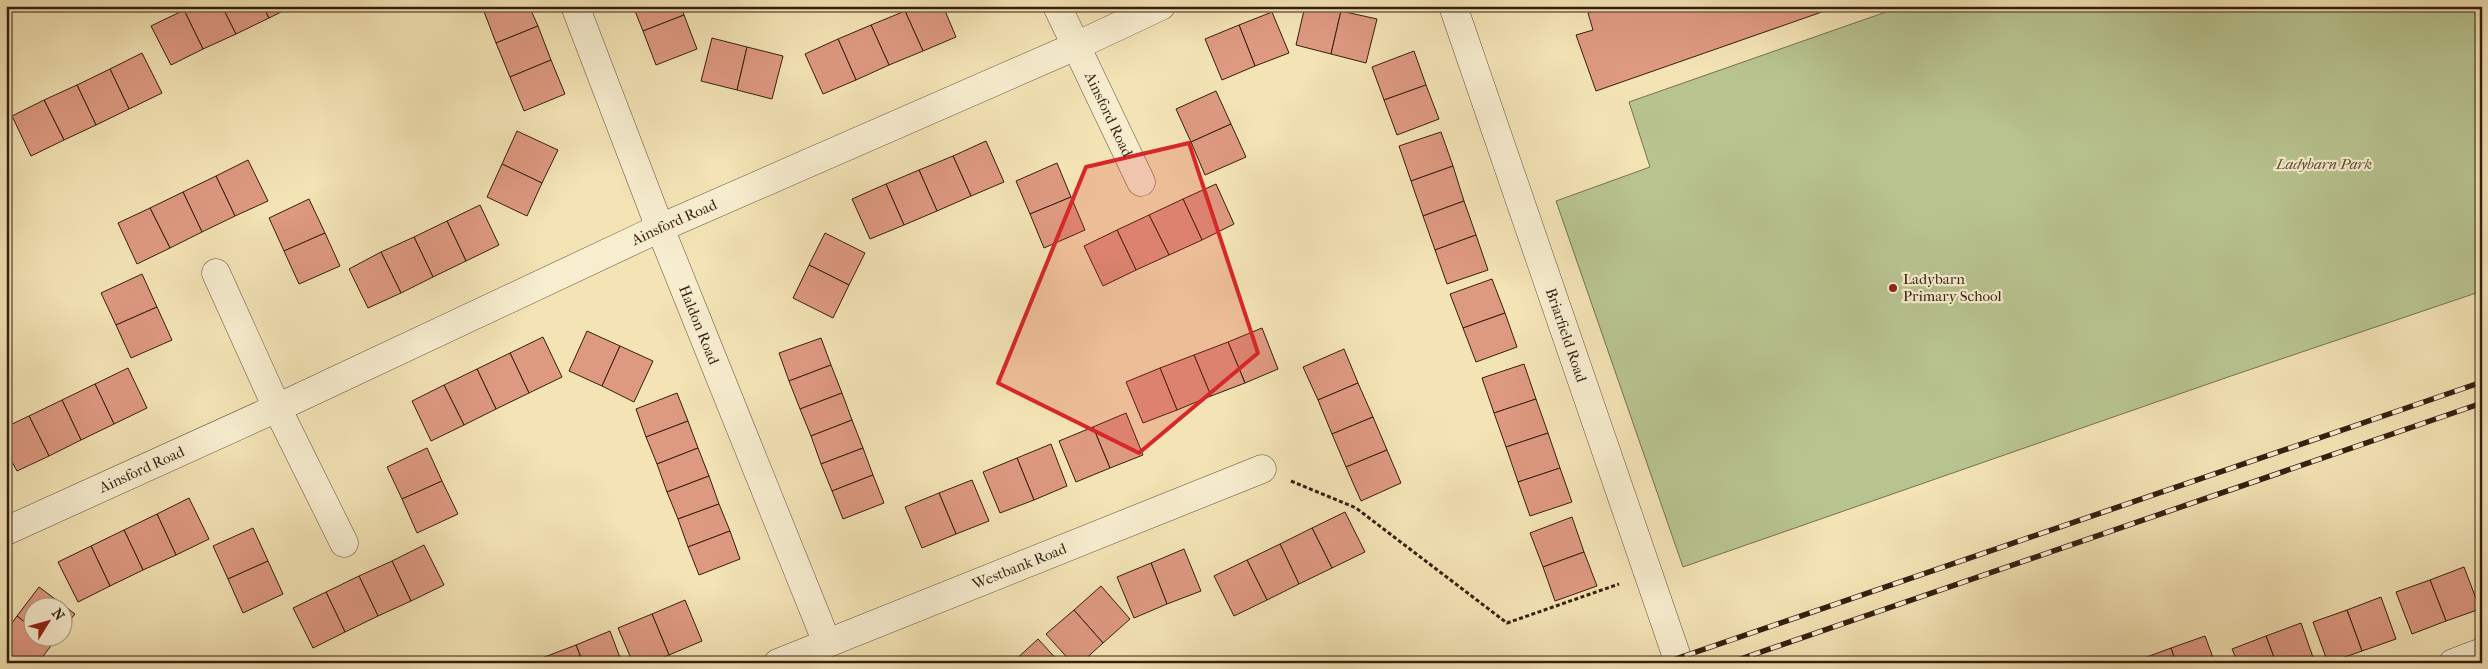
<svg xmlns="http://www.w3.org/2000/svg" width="2488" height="669" viewBox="0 0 2488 669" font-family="'IM FELL French Canon',serif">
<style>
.green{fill:#b8c490;stroke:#767150}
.building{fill:#de9981;stroke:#341e10}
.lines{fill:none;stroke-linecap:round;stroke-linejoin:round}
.street-casing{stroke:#644f39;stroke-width:29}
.path{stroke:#341e10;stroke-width:3;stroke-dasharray:4 2.5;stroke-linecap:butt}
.street{stroke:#f7edcf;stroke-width:28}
.rail-casing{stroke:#341e10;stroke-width:5.5}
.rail{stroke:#f7edcf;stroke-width:4;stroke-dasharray:11;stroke-linecap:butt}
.marked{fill:#d62828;fill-opacity:0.2;stroke:#d62828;stroke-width:4;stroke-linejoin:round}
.poi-dot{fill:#8f2418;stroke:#f7edcf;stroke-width:2}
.labels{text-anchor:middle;stroke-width:4.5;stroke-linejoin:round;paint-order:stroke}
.street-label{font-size:15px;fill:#341e10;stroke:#f7edcf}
.park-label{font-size:15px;font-style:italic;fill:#5c5036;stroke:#f7edcf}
.poi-label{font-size:15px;fill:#341e10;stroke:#f7edcf;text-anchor:start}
</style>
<rect width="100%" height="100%" fill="#f3e3b5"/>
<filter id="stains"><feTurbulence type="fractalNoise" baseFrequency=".004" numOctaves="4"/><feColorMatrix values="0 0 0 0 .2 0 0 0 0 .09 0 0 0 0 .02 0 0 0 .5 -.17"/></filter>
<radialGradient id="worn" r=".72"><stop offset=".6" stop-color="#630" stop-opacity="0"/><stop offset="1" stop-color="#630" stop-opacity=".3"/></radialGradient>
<polygon class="green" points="1903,6 2482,6 2482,291 2231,376 1683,567 1556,201 1650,167 1629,102"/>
<g class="building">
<polygon points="191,6 222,6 236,34 203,49 184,10"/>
<polygon points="222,6 263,6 269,18 236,34"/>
<polygon points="263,6 293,6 269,18"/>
<polygon points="490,6 529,6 538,26 496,43 483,9"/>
<polygon points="633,6 681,6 684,15 643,31"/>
<polygon points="915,6 943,6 956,37 923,51 905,11"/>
<polygon points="1305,6 1323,6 1341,11 1331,54 1296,45"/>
<polygon points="1608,6 1839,6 1596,91 1576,35 1593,30 1588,13"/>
<polygon points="184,10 203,49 171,65 151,26"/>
<polygon points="905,11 923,51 889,65 871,25"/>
<polygon points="1341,11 1377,19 1366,63 1331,54"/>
<polygon points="1272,12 1289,53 1255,66 1239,25"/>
<polygon points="684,15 697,49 656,65 643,31"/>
<polygon points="871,25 889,65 856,80 838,39"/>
<polygon points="1239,25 1255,66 1222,80 1205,39"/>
<polygon points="538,26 551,60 510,77 496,43"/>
<polygon points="712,38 747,47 737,90 701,81"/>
<polygon points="838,39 856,80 823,94 805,54"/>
<polygon points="747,47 783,56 772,99 737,90"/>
<polygon points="1414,51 1426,85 1384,100 1372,67"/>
<polygon points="142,53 162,93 129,109 110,69"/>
<polygon points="551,60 565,94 524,111 510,77"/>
<polygon points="110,69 129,109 96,125 77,85"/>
<polygon points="77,85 96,125 64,140 44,100"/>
<polygon points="1426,85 1439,119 1397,135 1384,100"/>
<polygon points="1216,91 1231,124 1191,142 1176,109"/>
<polygon points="44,100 64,140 31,156 12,116"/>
<polygon points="1231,124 1246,157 1205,175 1191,142"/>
<polygon points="517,131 558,150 542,183 502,164"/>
<polygon points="1441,132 1453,166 1411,181 1399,146"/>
<polygon points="986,141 1004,182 971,196 953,156"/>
<polygon points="953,156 971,196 937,211 919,170"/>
<polygon points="248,160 268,201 235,216 216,176"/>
<polygon points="1057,163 1071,197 1030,214 1016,181"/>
<polygon points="502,164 542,183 527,216 487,197"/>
<polygon points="1453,166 1464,201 1423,216 1411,181"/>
<polygon points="919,170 937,211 904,225 886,184"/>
<polygon points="216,176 235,216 202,232 183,192"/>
<polygon points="886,184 904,225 870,239 852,199"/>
<polygon points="1216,184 1234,224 1202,240 1183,199"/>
<polygon points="183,192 202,232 170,248 150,208"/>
<polygon points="1071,197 1085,230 1044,248 1030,214"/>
<polygon points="309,199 325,233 284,251 269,218"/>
<polygon points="1183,199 1202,240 1169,255 1149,215"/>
<polygon points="1464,201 1476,235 1435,250 1423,216"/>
<polygon points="480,205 499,245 466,261 447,221"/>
<polygon points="150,208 170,248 137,264 118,223"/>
<polygon points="1149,215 1169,255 1136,270 1117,230"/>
<polygon points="447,221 466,261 433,277 414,237"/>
<polygon points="1117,230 1136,270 1103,286 1084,246"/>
<polygon points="325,233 340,266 299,284 284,251"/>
<polygon points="825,233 865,253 849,285 809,265"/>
<polygon points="1476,235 1488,270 1447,284 1435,250"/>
<polygon points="414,237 433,277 401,293 381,252"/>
<polygon points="381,252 401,293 368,308 349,269"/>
<polygon points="809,265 849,285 833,318 793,298"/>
<polygon points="142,274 157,307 116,325 101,293"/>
<polygon points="1492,279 1505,313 1463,328 1450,294"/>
<polygon points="157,307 172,340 131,358 116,325"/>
<polygon points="1505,313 1517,347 1476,362 1463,328"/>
<polygon points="1262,328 1278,369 1245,383 1228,342"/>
<polygon points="587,331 620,346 602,386 569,371"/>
<polygon points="543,337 562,377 529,393 510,353"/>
<polygon points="821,338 831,365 789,381 779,353"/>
<polygon points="1228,342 1245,383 1211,396 1194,355"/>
<polygon points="620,346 653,361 634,402 602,386"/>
<polygon points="1344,349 1358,383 1318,400 1303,367"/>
<polygon points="510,353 529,393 496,409 477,369"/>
<polygon points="1194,355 1211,396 1177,410 1160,368"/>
<polygon points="1524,364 1536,399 1494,413 1482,378"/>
<polygon points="831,365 842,393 800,409 789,381"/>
<polygon points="128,368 147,408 114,424 95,384"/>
<polygon points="1160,368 1177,410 1143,423 1126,382"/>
<polygon points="477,369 496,409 464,425 444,385"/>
<polygon points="1358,383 1373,417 1332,434 1318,400"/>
<polygon points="95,384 114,424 81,440 62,400"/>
<polygon points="444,385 464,425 431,441 412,401"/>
<polygon points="677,393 688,421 646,437 636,409"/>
<polygon points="842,393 852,420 811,436 800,409"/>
<polygon points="1536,399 1548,433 1506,447 1494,413"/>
<polygon points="62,400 81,440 49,456 29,416"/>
<polygon points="1126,413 1143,455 1110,468 1093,427"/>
<polygon points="29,416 49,456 17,471 6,451 6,427"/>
<polygon points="1373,417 1387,450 1346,467 1332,434"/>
<polygon points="852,420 863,448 821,464 811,436"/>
<polygon points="688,421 698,448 657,464 646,437"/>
<polygon points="1093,427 1110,468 1076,482 1059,441"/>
<polygon points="1548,433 1560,468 1518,482 1506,447"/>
<polygon points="1051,444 1067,486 1034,500 1017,458"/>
<polygon points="427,448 442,481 402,499 387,467"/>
<polygon points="698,448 709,476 667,492 657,464"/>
<polygon points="863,448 873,475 832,491 821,464"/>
<polygon points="1387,450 1401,483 1361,501 1346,467"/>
<polygon points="1017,458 1034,500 1000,513 983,472"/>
<polygon points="1560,468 1572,502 1530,516 1518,482"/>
<polygon points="873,475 884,503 843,519 832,491"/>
<polygon points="709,476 719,504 678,519 667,492"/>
<polygon points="972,480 989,521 956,534 939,493"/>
<polygon points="442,481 458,514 417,533 402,499"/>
<polygon points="939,493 956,534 922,548 905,507"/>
<polygon points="189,498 209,539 176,555 157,514"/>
<polygon points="719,504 730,531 688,547 678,519"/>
<polygon points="1345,512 1365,552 1332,568 1312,528"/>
<polygon points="157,514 176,555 143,570 124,530"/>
<polygon points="1572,517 1584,552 1543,567 1530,533"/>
<polygon points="253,528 268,561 228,579 213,546"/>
<polygon points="1312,528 1332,568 1299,584 1280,544"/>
<polygon points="124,530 143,570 110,586 91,546"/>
<polygon points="730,531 740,559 699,575 688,547"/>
<polygon points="1280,544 1299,584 1267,600 1247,560"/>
<polygon points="424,545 444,585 411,601 392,561"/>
<polygon points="91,546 110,586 78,602 58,562"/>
<polygon points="1184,549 1201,591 1167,604 1151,563"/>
<polygon points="1584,552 1597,586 1555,601 1543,567"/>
<polygon points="1247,560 1267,600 1234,616 1214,576"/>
<polygon points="268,561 283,594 243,613 228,579"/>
<polygon points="392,561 411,601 378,616 359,576"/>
<polygon points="1151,563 1167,604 1134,618 1117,577"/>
<polygon points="2464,567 2480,609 2446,621 2430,580"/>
<polygon points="359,576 378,616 345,632 326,592"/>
<polygon points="2430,580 2446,621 2412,634 2396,592"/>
<polygon points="1101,586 1130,619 1103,643 1074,610"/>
<polygon points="39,587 75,614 62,630 62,606 32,606 32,628 17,616"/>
<polygon points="326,592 345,632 313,648 293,608"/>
<polygon points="2381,597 2396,639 2362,651 2347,610"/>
<polygon points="685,600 702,641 669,655 652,614"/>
<polygon points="1074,610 1103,643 1081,663 1072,663 1046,634"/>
<polygon points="2347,610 2362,651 2328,663 2313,622"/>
<polygon points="652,614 669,655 650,663 633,663 618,628"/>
<polygon points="17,616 32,628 32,636 44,636 53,643 38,663 19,663 6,653 6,631"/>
<polygon points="2301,623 2315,663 2276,663 2266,636"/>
<polygon points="610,631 622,663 583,663 576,645"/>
<polygon points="2205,636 2215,663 2176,663 2171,648"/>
<polygon points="2266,636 2276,663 2238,663 2232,649"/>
<polygon points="1038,639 1060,663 1012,663"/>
<polygon points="576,645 583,663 544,663 542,658"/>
<polygon points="2171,648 2176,663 2137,663 2136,661"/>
</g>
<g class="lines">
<defs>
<g id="street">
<path id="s1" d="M575,6l85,222 167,415"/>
<path id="s2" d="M1057,6l84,176"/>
<path id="s3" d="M1453,6l226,657"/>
<polyline points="216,273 277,408 344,543"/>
<path id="s4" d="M6,531l271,-123 383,-180 416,-182 85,-40"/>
<path id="s5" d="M778,663l484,-194"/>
<polyline points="2453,663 2482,652"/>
</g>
</defs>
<use href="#street" class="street-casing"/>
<polyline class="path" points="1291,481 1356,508 1507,623 1619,584"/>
<use href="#street" class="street"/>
<defs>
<g id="rail">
<polyline points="1664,663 2482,382"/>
<polyline points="1729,663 2482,403"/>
</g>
</defs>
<use href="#rail" class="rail-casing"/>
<use href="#rail" class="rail"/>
</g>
<path class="marked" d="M1189,143l69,210 -119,100 -141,-70 88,-216z"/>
<circle class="poi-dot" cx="1893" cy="288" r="5"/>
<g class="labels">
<g class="street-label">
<text dy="5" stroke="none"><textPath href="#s2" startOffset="120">Ainsford Road</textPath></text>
<text dy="5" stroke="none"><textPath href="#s4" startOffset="736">Ainsford Road</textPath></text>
<text dy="5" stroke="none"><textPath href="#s1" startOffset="342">Haldon Road</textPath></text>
<text dy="5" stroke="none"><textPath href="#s3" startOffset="348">Briarfield Road</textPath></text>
<text dy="5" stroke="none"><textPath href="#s4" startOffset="149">Ainsford Road</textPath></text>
<text dy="5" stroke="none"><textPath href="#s5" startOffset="260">Westbank Road</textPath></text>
</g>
<g class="park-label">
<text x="2324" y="169">Ladybarn Park</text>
</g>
<g class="poi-label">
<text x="1903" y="284">Ladybarn<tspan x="1903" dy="17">Primary School</tspan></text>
</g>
</g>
<rect width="2488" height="669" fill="none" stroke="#f3e3b5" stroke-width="25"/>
<rect x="8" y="8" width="2473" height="654" fill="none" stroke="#341e10" stroke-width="2.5"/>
<rect x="12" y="12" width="2463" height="644" fill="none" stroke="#341e10"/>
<g transform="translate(48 622) rotate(53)"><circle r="24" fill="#f7edcf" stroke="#a99a83"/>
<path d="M0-4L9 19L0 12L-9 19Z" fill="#8f2418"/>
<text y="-8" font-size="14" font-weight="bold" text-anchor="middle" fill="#341e10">N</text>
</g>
<rect width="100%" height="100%" filter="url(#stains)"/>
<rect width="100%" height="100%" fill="url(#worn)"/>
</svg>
